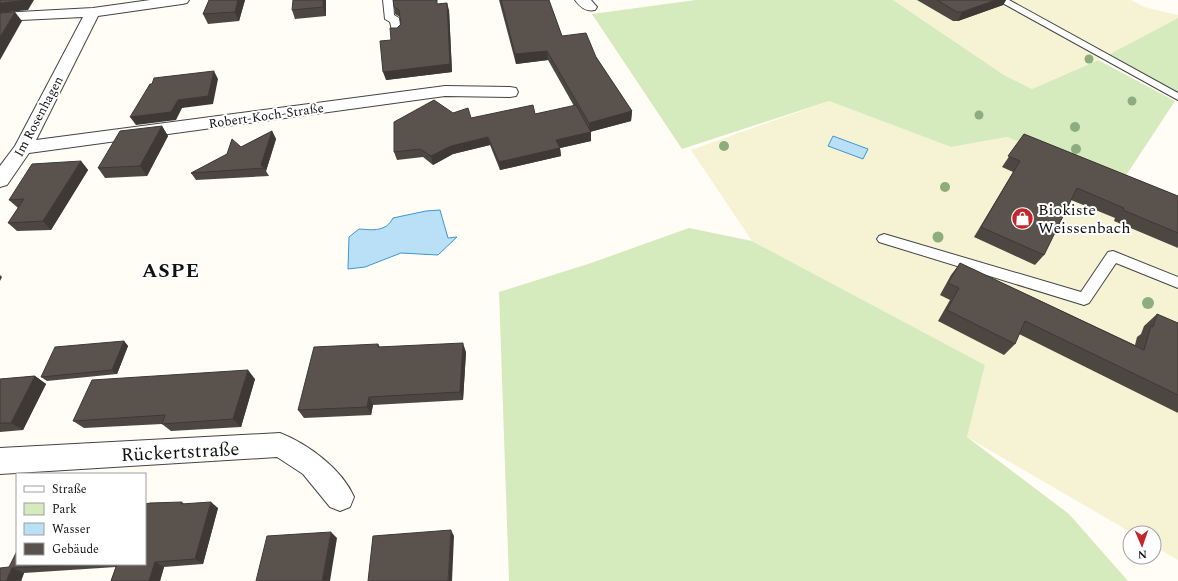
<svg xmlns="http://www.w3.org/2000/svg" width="1178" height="581" viewBox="0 0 1178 581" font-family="Spectral,serif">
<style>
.farmland{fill:#f6f3d4}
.green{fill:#d5ebbd}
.water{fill:#b9e0f7;stroke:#3f96cf}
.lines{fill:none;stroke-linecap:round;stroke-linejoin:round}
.service-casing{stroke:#444;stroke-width:2}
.minor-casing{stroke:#444;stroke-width:2}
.service{fill:#fff;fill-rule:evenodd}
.minor{fill:#fff;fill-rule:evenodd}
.tree{fill:#8dad7f}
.wall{fill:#4d4742}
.shaded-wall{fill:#3f3936}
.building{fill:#5a524d;stroke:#3f3936}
.labels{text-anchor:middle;stroke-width:4;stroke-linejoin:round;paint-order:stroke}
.far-street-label{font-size:13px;fill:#111;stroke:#fff}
.poi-label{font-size:16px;fill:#111;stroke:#fff;text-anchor:start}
.near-street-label{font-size:19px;fill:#111;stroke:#fff}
.district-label{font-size:20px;font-weight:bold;letter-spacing:1px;fill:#111;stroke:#fff}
</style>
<rect width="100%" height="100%" fill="#fffdf5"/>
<g class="farmland">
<polygon points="893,0 1131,0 1144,7 1178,15 1178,18 1108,55 1032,89 1004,75"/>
<polygon points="829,101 951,147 1007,137 1178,206 1178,560 1154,546 1154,533 1132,533 967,437 985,365 752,241 691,150"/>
</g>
<g class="green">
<polygon points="696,0 893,0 1004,75 1032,89 1098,60 1175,101 1121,183 1007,137 951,147 829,101 682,149 592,14"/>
<polygon points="1178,18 1178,92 1108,55"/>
<polygon points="689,228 752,241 985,365 967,437 1069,514 1128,581 509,581 499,292 591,263"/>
</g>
<g class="water">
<polygon points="833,136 868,149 863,159 828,146"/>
<path d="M440,210l8,28 9,-1 -19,18 -37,-2 -36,14 -17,2 1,-32 10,-8c14,1 27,3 34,-11l33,-7z"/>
</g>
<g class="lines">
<defs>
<g id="service">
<polygon points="383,0 393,0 394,15 399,18 401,32 399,34 393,34 390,22 385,19"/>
<polygon points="997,0 1009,0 1178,93 1178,100"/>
<polygon points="884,234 1081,292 1108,252 1113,251 1178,277 1178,288 1116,263 1089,303 1084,305 879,242 877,239 879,236"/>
</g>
<g id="minor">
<polygon points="150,0 189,0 187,3 182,4 98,16 36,140 445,86 510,87 516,88 518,92 516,96 510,97 445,96 29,153 7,185 0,187 0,166 15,146 83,17 0,21 0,13 93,8"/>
<path d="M575,0h16l6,7 -2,3c-9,2 -15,-3 -20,-10z"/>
<path d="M280,433c28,11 62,36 74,64l-4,10 -10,4 -10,-4 -27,-33 -26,-17 -277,17v-26z"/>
</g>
</defs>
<use href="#service" class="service-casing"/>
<use href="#minor" class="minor-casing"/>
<use href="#service" class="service"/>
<use href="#minor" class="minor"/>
</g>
<g class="tree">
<circle cx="1089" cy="59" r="4.5"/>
<circle cx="1132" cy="101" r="4.5"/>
<circle cx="979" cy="115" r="4.5"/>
<circle cx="1075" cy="127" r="5"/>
<circle cx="724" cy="146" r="5"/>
<circle cx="1076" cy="149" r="5"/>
<circle cx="945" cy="187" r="5"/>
<circle cx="938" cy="237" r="5.5"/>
<circle cx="1148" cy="303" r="6"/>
</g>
<g class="wall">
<polygon points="209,0 245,0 239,21 208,24 203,14"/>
<polygon points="326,0 326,16 295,19 292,10"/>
<polygon points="499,0 549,0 562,36 596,57 632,111 631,121 590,132 591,141 560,148 561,156 500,170 490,145 453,154 433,165 423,157 397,160 394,152 453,113 471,118 535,114 574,106 548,60 516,64"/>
<polygon points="917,0 1006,0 1003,5 958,21 953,21"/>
<polygon points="438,4 449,10 452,72 386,80 391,40 397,28 401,24 400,17 395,14 394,7"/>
<polygon points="162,126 168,136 147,176 105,178 98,168"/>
<polygon points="272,131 276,139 266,171 269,176 196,180 191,173"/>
<polygon points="1024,134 1178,196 1178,194 1178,248 1114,221 1115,218 1071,200 1044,255 1035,265 974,237 1013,172 1002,167"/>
<polygon points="81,161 88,170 51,230 17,231 8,223 18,208 9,200"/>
<polygon points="960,263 1135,345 1137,337 1141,334 1144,326 1157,314 1178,323 1178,413 1019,334 1015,344 1004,355 938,321 950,300 940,295 951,275"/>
<polygon points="124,341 128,346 117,374 47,381 41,377"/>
<polygon points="378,344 380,347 466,352 463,400 373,405 371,415 304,418 298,410"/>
<polygon points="35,376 46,384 23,430 0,432 0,379"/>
<polygon points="255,379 241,427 171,431 162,424 84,428 73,421"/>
<polygon points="182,502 184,504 218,508 203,564 164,567 160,581 111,581 116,567 24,573 21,581 9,567 17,564 145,564"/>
</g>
<g class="shaded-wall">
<polygon points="22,0 34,0 28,10 0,13 0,3"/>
<polygon points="238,0 245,0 239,21 235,12"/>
<polygon points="323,0 326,0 326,16 323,7"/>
<polygon points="996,0 1006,0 1003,5 958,21 962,12"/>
<polygon points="447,3 449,10 452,72 386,80 383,72"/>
<polygon points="15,12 22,21 0,60 0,37"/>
<polygon points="547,51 548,60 516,64 515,54"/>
<polygon points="214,71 218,79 213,104 182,108 176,120 136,125 130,117 178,100"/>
<polygon points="632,111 631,121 589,132 589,123"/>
<polygon points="162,126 168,136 147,176 140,166"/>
<polygon points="272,131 276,139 266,171 265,168 261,165"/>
<polygon points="591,132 591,141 560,148 561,156 500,170 499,162 556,140"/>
<polygon points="488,137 490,145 453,154 433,165 431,156 451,146"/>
<polygon points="81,161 88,170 51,230 43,221"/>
<polygon points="0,275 2,277 0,281"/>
<polygon points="124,341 128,346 117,374 112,370"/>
<polygon points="463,343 466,352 463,400 460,392"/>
<polygon points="248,370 255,379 241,427 233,419"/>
<polygon points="35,376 46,384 23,430 11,423"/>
<polygon points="369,397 373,405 371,415 367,407"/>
<polygon points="211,502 218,508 203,564 195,559"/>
<polygon points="451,530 454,536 452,581 448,581"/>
<polygon points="331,532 337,538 330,581 322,581"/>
<polygon points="155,562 164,567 160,581 149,581"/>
<polygon points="12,568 24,573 21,581 6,581"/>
</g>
<g class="building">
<polygon points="0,0 22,0 21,1 0,3"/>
<polygon points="209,0 238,0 235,12 203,14"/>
<polygon points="293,0 323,0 323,7 292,10"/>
<polygon points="393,0 437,0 437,4 447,3 450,64 383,72 380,41 391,40 390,28 397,28 401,24 399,10 394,7"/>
<polygon points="501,0 549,0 562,36 586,33 596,57 632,111 589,123 547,51 515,54"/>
<polygon points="937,0 996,0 962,12 957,12"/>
<polygon points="15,12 0,37 0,13"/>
<polygon points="214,71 208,96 178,100 171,112 130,117 150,84 152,84 154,78"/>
<polygon points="434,100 453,113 468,108 471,118 533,105 535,114 576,105 591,132 556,140 560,148 499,162 488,137 451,146 431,156 420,149 394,152 394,122"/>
<polygon points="162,126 140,166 98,168 120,131"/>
<polygon points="272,131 261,165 265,168 191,173 227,154 232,139 241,147"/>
<polygon points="1024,134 1178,196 1178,233 1123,210 1124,208 1077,188 1044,255 981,227 1020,161 1008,156"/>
<polygon points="81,161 43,221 8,223 24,199 9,200 32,164"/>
<polygon points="960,263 1144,350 1151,326 1153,327 1157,314 1178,323 1178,395 1025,321 1015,344 947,310 959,288 948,283"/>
<polygon points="124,341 112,370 41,377 55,347"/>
<polygon points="463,343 460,392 369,397 367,407 298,410 314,347 378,344 378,347"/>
<polygon points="248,370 233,419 162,424 165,415 73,421 92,380"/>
<polygon points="35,376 11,423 0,423 0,379"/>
<polygon points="182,502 181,504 211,502 195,559 155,562 149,581 111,581 117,564 145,564 145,504 150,503"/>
<polygon points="451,530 448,581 368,581 373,536"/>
<polygon points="331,532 322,581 256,581 267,536"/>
<polygon points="17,551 17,564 79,564 12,568 6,581 0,581 0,568 9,567"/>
</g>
<defs>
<symbol id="shop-disc" viewBox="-11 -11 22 22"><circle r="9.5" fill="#c4262e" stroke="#fff"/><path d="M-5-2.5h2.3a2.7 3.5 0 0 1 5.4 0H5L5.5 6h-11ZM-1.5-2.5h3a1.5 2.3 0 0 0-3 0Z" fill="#fff"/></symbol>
</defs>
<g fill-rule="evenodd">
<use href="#shop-disc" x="1010" y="206" width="25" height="25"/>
</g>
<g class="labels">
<g class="far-street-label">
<text transform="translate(266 115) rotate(-8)" y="5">Robert-Koch-Straße</text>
<text transform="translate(38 116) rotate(-62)" y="5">Im Rosenhagen</text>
</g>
<g class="poi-label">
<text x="1038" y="215">Biokiste<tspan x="1038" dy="18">Weissenbach</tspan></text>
</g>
<g class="near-street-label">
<text transform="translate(180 451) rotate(-3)" y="7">Rückertstraße</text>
</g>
<g class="district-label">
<text x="171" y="277">ASPE</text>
</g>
</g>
<rect x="16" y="473" width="130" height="92" fill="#ffffff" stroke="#a0a0a0"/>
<rect x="24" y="486" width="20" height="6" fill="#ffffff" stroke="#a0a0a0"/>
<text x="52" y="493" font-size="12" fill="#111111">Straße</text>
<rect x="24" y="503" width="20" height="12" fill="#d5ebbd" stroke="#a0a0a0"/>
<text x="52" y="513" font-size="12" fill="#111111">Park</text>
<rect x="24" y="523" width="20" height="12" fill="#b9e0f7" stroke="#a0a0a0"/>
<text x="52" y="533" font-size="12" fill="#111111">Wasser</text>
<rect x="24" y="543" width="20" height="12" fill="#5a524d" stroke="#a0a0a0"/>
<text x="52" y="553" font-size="12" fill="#111111">Gebäude</text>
<g transform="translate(1142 545) rotate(178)"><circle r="19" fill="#ffffff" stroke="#a0a0a0"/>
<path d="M0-3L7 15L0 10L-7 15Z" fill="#c4262e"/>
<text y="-6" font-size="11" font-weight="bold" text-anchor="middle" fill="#111111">N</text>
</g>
</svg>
